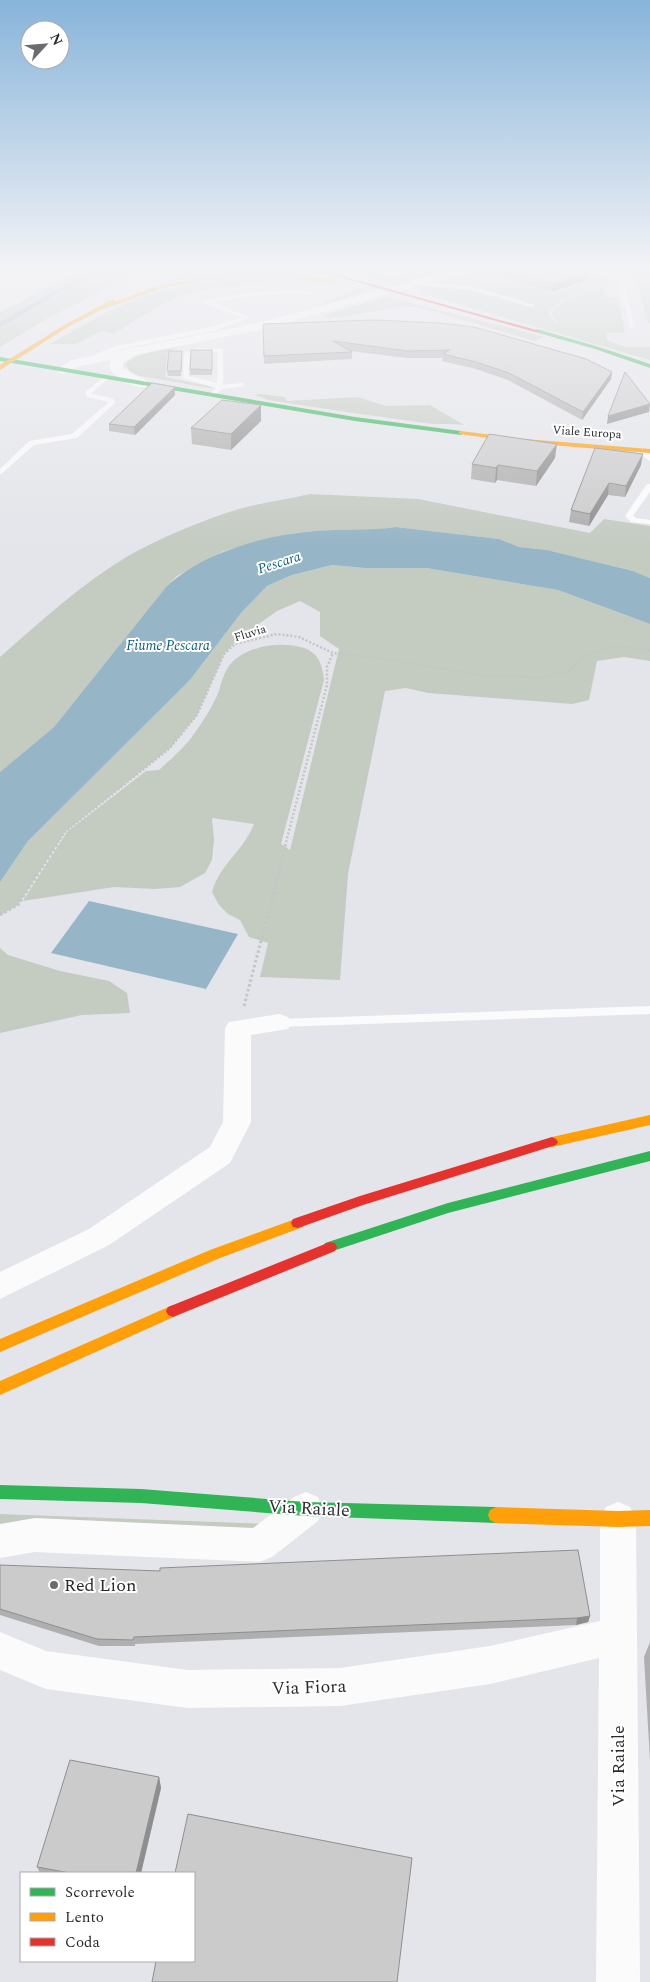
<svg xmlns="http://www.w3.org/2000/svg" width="650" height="1982" viewBox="0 0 650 1982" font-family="Spectral,serif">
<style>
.green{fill:#c4cbc1}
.water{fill:#96b5c6}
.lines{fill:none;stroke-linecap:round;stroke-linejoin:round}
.stream{stroke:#96b5c6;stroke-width:4}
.path-far1{stroke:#c4c5c6;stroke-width:2.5;stroke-dasharray:2 2;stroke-linecap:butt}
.path{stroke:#c4c5c6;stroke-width:3;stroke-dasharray:2.5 2.5;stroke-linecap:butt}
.lane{fill:#fbfbfc;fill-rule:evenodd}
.street{fill:#fbfbfc;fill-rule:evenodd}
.fast{fill:#30b455;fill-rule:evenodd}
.slow{fill:#ff9f0a;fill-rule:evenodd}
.jam{fill:#e5322d;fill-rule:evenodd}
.wall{fill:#afafaf}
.shaded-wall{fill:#8f8e8f}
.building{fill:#cccbcc;stroke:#8f8e8f}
.poi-dot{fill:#6b6c70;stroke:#fff;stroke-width:2}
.labels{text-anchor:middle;stroke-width:4;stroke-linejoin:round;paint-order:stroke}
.far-street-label{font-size:12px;fill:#2a2b2f;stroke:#fff}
.far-water-label{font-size:14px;font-style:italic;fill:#075e7d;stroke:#fff}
.near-street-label{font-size:18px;fill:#2a2b2f;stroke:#fff}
.near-poi-label{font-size:18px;fill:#2a2b2f;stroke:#fff;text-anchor:start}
</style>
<rect width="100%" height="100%" fill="#e4e5ea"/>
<g class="green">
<polygon points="83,270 145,270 48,318 0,347 0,312"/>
<polygon points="191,270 304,270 316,273 269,274 148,289"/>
<polygon points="346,270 362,270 392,279 419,270 453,270 393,285"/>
<polygon points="482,270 516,271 499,276 511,280 527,274 560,284 543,290 553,294 596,278 579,273 577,270 609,279 610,284 562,299 548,313 560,327 551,313 566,299 603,287 607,297 618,298 625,333 606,333 607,340 626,347 650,347 650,360 420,293 419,287"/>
<polygon points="634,270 650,270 650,323 648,323"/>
<path d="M272,278l58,4 40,9 -50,16 8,-6 28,-12c-45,-12 -147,-8 -189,13 -18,9 -36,21 -53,32l-13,-3 -25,13h-26c27,-15 53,-32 82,-43 44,-19 93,-21 140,-23z"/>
<path d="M386,297c52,14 105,25 158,40l-9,4 -117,-34h-20l-69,12 -5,-4z"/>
<path d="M183,346l-15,5 -3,26 49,10 -4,1 -70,-12 -8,-2 -7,-10c14,-13 40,-14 58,-18z"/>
<path d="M259,394l26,3 2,4 70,-4 29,9 44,-1 34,20c-13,-2 -26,0 -39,-2 -52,-7 -105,-15 -157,-23l-13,-5z"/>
<path d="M310,494l108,5 172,34 14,-14 46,7v52l-17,-7 -86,-21 -28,-3 -21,-8 -102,-12 -22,3 -58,1 -23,2 -49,12 -20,6 -47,25 -11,11 -112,140 -54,45v-115c40,-35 81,-73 128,-101 28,-16 73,-35 104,-45 25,-8 53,-11 78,-17z"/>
<path d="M332,565l33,3h61l132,22 92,34v37l-26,-4 -27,4 -8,39 -17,4 -144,-11 -22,-5 -21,3 -37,183 -8,106 -80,-3 8,-34 -19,-6 -9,-17 -12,-6 -9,-9 -7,-13c9,-30 31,-40 42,-68l-42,-6 2,22 -2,20 -7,13 -25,14 -25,2 -41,-2 -91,14 44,-69 79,-61 13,-1c12,-11 26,-23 35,-36 9,-13 19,-28 25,-43 2,-8 4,-15 8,-22 13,-22 50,-28 73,-22 18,4 22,16 24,33l-43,164 9,6 49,-201 -19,-13v-24l-20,-11 -23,10 -38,27 -15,16 -27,61 -27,33 -105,84 -47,73 -18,10v-33l28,-41 162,-161 51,-67 26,-27 25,-11z"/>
<polygon points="0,948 8,955 60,971 109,981 127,993 130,1013 82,1015 0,1033"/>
<polygon points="0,1514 270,1524 263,1533 0,1534"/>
</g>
<g class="water">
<path d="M396,527l103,12 20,8 28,3 86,21 17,7v46l-92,-34 -132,-22h-61l-33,-3 -40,10 -25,11 -26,27 -51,67 -162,161 -28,41v-110l54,-45 112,-140c37,-35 99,-52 149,-56 27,-2 54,0 81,-4z"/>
<polygon points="89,901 238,934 206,989 51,953"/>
</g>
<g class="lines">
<polyline class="stream" points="0,325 58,291 99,270"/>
<g class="path-far1">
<polyline points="56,846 65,832 170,748 197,715 224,654 235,644 277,634 299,637 333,653 392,660 480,675 544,678 571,670 586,655 602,650 618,646 650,650"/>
<polyline points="285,846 327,685 327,667 333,653"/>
</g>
<g class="path">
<polyline points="0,915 18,905 57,845"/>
<polyline points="244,1006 286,845"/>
</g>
<g class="lane">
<polygon points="615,270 621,270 635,328 630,327"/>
<polygon points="412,281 471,286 535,305 532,307 471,290 410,284"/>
<polygon points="298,290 315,292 312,294 258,295 211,302 250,317 217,330 117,350 103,355 106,358 103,360 95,354 116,346 215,326 241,317 203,303 203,301 245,293"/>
<path d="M198,348l25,1v36l19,-2 2,1v2l-22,3 -11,9 -3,-2 8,-8 -33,-10 1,-25zM198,352h20l-1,31 -29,-7 2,-22z"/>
<polygon points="104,377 109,378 92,393 92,394 112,398 116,402 115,403 77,438 34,445 0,475 0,469 29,441 72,434 109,402 87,397 85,392"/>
<polygon points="636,448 642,448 650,455 650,461 636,452"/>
<polygon points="647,484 650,484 650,492 633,516 636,518 650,520 650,524 631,522 625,516"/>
<polygon points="650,1006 650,1014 279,1027 274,1026 273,1023 274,1020 279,1019"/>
</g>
<g class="street">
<path d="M450,270h17l-2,2 -201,57 -129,26 -12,8v5l24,13 2,3 -2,3c-12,3 -31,-9 -38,-19l2,-8 -31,6 -17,8 -7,-4 15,-10 187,-37z"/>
<polygon points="279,1014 288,1017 292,1023 288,1029 251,1035 251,1122 230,1163 109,1245 0,1299 0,1272 89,1229 210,1147 223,1122 225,1028 229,1022"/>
<polygon points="306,1492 318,1497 323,1509 318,1521 272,1557 259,1562 35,1552 0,1558 0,1524 35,1518 253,1528 294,1497"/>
<polygon points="618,1502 630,1507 636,1519 640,1982 596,1982 599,1658 490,1684 340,1706 188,1708 46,1689 0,1670 0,1632 46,1651 188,1670 340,1668 490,1646 600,1621 600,1519 606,1507"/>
</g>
<g class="fast">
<polygon points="537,329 599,347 650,364 650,368 595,349 535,332"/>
<polygon points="0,357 355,417 461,431 464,433 461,435 355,421 0,361"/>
<polygon points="650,1151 650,1161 448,1213 330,1252 325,1251 323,1247 325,1243 448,1203"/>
<polygon points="0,1485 141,1489 306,1502 496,1507 502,1510 504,1515 502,1520 496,1523 306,1516 141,1503 0,1499"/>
</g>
<g class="slow">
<polygon points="249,274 293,275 339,281 336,283 293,278 249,277 205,280 163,288 101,310 68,327 0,370 0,365 64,325 111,300 115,300 115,302 152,288 183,281"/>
<polygon points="461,431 525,439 650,449 650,453 525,443 459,434 459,432"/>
<polygon points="650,1115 650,1125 552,1147 548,1145 546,1142 548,1139 552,1137"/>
<polygon points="298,1218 303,1219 305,1223 303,1227 220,1258 0,1352 0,1339 210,1250"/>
<polygon points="173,1305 178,1307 180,1311 178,1315 0,1395 0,1381"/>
<polygon points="496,1507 618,1511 650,1510 650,1526 618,1527 496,1523 490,1520 488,1515 490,1510"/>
</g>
<g class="jam">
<polygon points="314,270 321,270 540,331 535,332"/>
<polygon points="552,1137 556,1139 558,1142 556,1145 363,1205 298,1228 293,1227 291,1223 293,1219 360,1196"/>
<polygon points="330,1242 335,1243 337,1247 335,1251 178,1315 173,1317 168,1315 166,1311 168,1307"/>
</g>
</g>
<g class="wall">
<polygon points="503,270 588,270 591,279 552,292 502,277"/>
<polygon points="263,324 612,372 611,379 582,420 508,380 476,369 442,361 443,358 407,358 350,351 352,352 352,359 264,364"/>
<polygon points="212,350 212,375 190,375 190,369"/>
<polygon points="182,356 181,376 168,376 167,371"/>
<polygon points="175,395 135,435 109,431 109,424"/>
<polygon points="261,405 261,421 231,450 192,444 191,428"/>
<polygon points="595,448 641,465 625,497 608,495 589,526 569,522 571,510"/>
<polygon points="555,458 536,486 497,480 495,483 471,479 472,464"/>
<polygon points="0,1565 590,1616 588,1622 576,1625 135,1644 135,1646 99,1646 0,1615"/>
<polygon points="650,1642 650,1761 644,1657"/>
<polygon points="159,1777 161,1788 141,1873 40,1873 37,1867"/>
</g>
<g class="shaded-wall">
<polygon points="592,271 591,279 552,292 553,284"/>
<polygon points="612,372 611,379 582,420 583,412"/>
<polygon points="175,387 175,395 135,435 134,427"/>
<polygon points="650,404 649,412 607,424 608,416"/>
<polygon points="261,405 261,421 231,450 231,434"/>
<polygon points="557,444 555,458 536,486 537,471"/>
<polygon points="643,454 641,465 625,497 626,486"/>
<polygon points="498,465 497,480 495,483 496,468"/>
<polygon points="609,483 608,495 589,526 590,514"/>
<polygon points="590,1616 588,1622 576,1625 577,1618"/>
<polygon points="159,1777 161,1788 141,1873 136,1873"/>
</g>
<g class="building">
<polygon points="506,270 588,270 592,271 553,284"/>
<polygon points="374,320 440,323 474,327 586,359 612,372 583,412 509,373 476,362 443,354 450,350 408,351 333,341 352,352 264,356 263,324"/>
<polygon points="191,350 212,350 212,370 190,369"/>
<polygon points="169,351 182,351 181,371 167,371"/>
<polygon points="625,372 650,404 608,416"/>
<polygon points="152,383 175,387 134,427 109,424"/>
<polygon points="222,400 261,405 231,434 191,428"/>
<polygon points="489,434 557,444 537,471 498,465 496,468 472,464"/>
<polygon points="595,448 643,454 626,486 609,483 590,514 571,510"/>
<polygon points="578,1550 590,1616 577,1618 134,1637 133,1640 97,1639 0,1609 0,1565 160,1571 160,1568"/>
<polygon points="70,1760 159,1777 136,1873 70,1873 37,1867"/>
<polygon points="188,1814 412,1858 397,1982 152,1982 156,1961 194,1961 194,1873 175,1873"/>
</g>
<linearGradient id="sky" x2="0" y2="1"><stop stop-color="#87b4da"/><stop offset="0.49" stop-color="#f3f3f6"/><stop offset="1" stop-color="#f3f3f6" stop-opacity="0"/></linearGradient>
<rect width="650" height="547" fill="url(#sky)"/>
<circle class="poi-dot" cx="54" cy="1585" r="5"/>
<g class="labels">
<g class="far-street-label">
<text transform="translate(587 432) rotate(4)" y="4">Viale Europa</text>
<text transform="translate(250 633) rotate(-17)" y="4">Fluvia</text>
</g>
<g class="far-water-label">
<text transform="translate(279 562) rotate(-18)" y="5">Pescara</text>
<text x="168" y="650">Fiume Pescara</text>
</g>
<g class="near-street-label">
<text transform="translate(309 1508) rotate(3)" y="6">Via Raiale</text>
<text transform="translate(309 1687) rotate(-2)" y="6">Via Fiora</text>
<text transform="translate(618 1766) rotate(-90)" y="6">Via Raiale</text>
</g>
<g class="near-poi-label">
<text x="64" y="1591">Red Lion</text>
</g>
</g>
<rect x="20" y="1872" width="175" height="90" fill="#ffffff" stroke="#aaaaac"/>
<rect x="30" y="1888" width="25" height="8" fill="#30b455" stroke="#aaaaac"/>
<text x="65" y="1897" font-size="15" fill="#2a2b2f">Scorrevole</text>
<rect x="30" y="1913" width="25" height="8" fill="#ff9f0a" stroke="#aaaaac"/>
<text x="65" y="1922" font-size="15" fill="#2a2b2f">Lento</text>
<rect x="30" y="1938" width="25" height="8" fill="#e5322d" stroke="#aaaaac"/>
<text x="65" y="1947" font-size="15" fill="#2a2b2f">Coda</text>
<g transform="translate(45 45) rotate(64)"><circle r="24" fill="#ffffff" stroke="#aaaaac"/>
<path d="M0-4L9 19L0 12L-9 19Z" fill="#6b6c70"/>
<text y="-8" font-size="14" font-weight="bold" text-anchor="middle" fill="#2a2b2f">N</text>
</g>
</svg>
